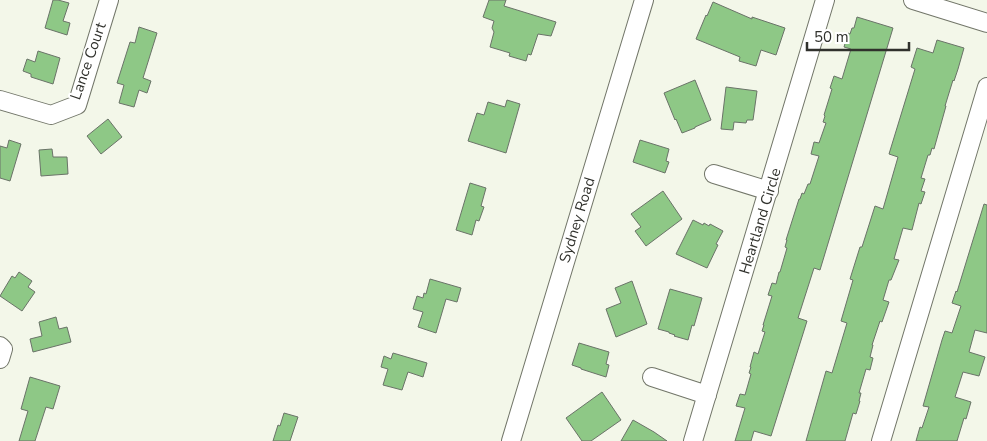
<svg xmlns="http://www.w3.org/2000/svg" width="987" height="441" viewBox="0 0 987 441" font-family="'Nunito Sans',sans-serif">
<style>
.building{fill:#8ec886;stroke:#6a7368}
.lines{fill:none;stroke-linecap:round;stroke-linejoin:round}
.minor-casing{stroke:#727669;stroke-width:20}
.minor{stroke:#fff;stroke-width:18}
.labels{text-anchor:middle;stroke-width:4;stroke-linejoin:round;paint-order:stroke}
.street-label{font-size:15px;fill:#30312c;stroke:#fff}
</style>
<rect width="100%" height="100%" fill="#f3f7e9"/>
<g class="building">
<polygon points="53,0 58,0 69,3 63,21 70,23 67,35 45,28"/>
<polygon points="489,0 506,0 504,6 556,22 551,36 538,34 531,55 528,54 526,61 509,56 510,53 490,47 494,32 492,28 494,21 483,17"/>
<polygon points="713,2 752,19 752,17 785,28 776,55 761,50 756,66 739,61 740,57 696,39 706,15 707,16"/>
<polygon points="857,17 893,28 820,270 814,268 798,318 807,321 771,436 754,431 751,441 735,441 745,408 736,406 740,394 745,395 751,374 749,373 751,367 750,367 754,352 758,354 765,332 762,331 764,325 763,325 772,296 768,295 772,283 776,284 779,272 780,272 787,248 785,247 787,240 786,240 799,199 800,199 802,193 804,194 808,184 810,184 819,156 811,154 814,142 819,143 826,123 823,122 825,116 824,115 832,89 830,88 834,76 842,79 851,49 844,47 848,33 850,34 852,28 854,28"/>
<polygon points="139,27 157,33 143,78 151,81 147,93 139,90 134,107 119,103 124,85 117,83 130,42 135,43"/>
<polygon points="937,40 964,48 958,69 954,81 953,80 945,106 946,106 934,149 932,148 930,155 928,155 921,178 925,179 921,191 925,192 921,204 919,203 912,230 903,228 894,259 899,260 891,280 889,280 883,300 889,302 882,322 880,321 872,345 873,345 870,357 873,358 870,370 866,369 859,393 861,393 859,401 860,401 856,414 853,413 845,441 806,441 826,371 832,373 847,323 841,321 853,280 850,279 860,247 862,247 875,206 883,209 898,157 889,154 915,69 911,67 917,48 933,53"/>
<polygon points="38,51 60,58 53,84 31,77 31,74 23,71 27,59 35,62"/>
<polygon points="695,80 711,120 695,127 695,128 682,133 676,119 675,120 664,93"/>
<polygon points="726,87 757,91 753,120 747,120 746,123 734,122 733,130 721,129"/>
<polygon points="507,100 520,104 506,153 468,141 477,113 484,115 488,102 505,107"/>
<polygon points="108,119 122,137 101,154 87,136"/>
<polygon points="9,140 21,144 10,181 0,178 0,146 7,148"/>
<polygon points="640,140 669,149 666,161 669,162 665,173 633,162"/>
<polygon points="52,149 53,157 67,157 68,174 41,176 39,150"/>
<polygon points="470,183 486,188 481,206 484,207 479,221 476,220 472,235 456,230"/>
<polygon points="663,191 682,219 646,246 635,231 641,227 631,214"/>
<polygon points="984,204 987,205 987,333 975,330 969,352 985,357 979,376 963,372 955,397 971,402 966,419 964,418 957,441 916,441 920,427 922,428 929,407 923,406 942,340 945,331 952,333 961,306 952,303 956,291 957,292"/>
<polygon points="693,220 703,225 704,223 709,226 710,224 723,231 716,244 718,245 707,268 676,254"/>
<polygon points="19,272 32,281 28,287 35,292 22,311 0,296 12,276 15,278"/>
<polygon points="430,279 461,288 457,302 446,299 436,333 418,327 423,312 413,309 417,296 423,298 424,293 426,294"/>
<polygon points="632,281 647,324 616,337 606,309 621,303 615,288"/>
<polygon points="670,289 702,298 694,326 692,325 688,340 674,336 675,335 669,333 669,332 658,329"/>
<polygon points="56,317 59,329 67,327 71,342 33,352 30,339 42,336 39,322"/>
<polygon points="579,343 609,352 606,364 609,365 606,377 581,369 581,368 572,365"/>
<polygon points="393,353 427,363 423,377 408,372 402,390 383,385 388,369 381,367 384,356 391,359"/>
<polygon points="30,377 60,386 53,409 46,407 35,441 19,441 28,411 21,409"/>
<polygon points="602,392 621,420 591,441 582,441 566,418"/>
<polygon points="284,413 298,417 290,441 273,441 278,425 280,426"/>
<polygon points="633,420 654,432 667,441 621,441"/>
</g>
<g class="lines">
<defs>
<g id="minor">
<polyline points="913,0 987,23"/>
<polyline points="0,100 51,115 77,105 109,0"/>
<polyline points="714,174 769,191"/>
<polyline points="0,346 3,349 0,359"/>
<polyline points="652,377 707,395"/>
<polyline points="511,441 644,0"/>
<polyline points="693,441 825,0"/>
<polyline points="881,441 987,87"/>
</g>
</defs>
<use href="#minor" class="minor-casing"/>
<use href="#minor" class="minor"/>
</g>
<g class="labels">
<g class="street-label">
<text transform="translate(88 61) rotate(-71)" y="5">Lance Court</text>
<text transform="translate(577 220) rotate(-73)" y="5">Sydney Road</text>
<text transform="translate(760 221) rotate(-73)" y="5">Heartland Circle</text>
</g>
</g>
<path d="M807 42v8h102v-8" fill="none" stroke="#30312c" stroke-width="2.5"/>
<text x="814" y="42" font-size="15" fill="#30312c" stroke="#ffffff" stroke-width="4" paint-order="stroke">50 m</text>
</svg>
